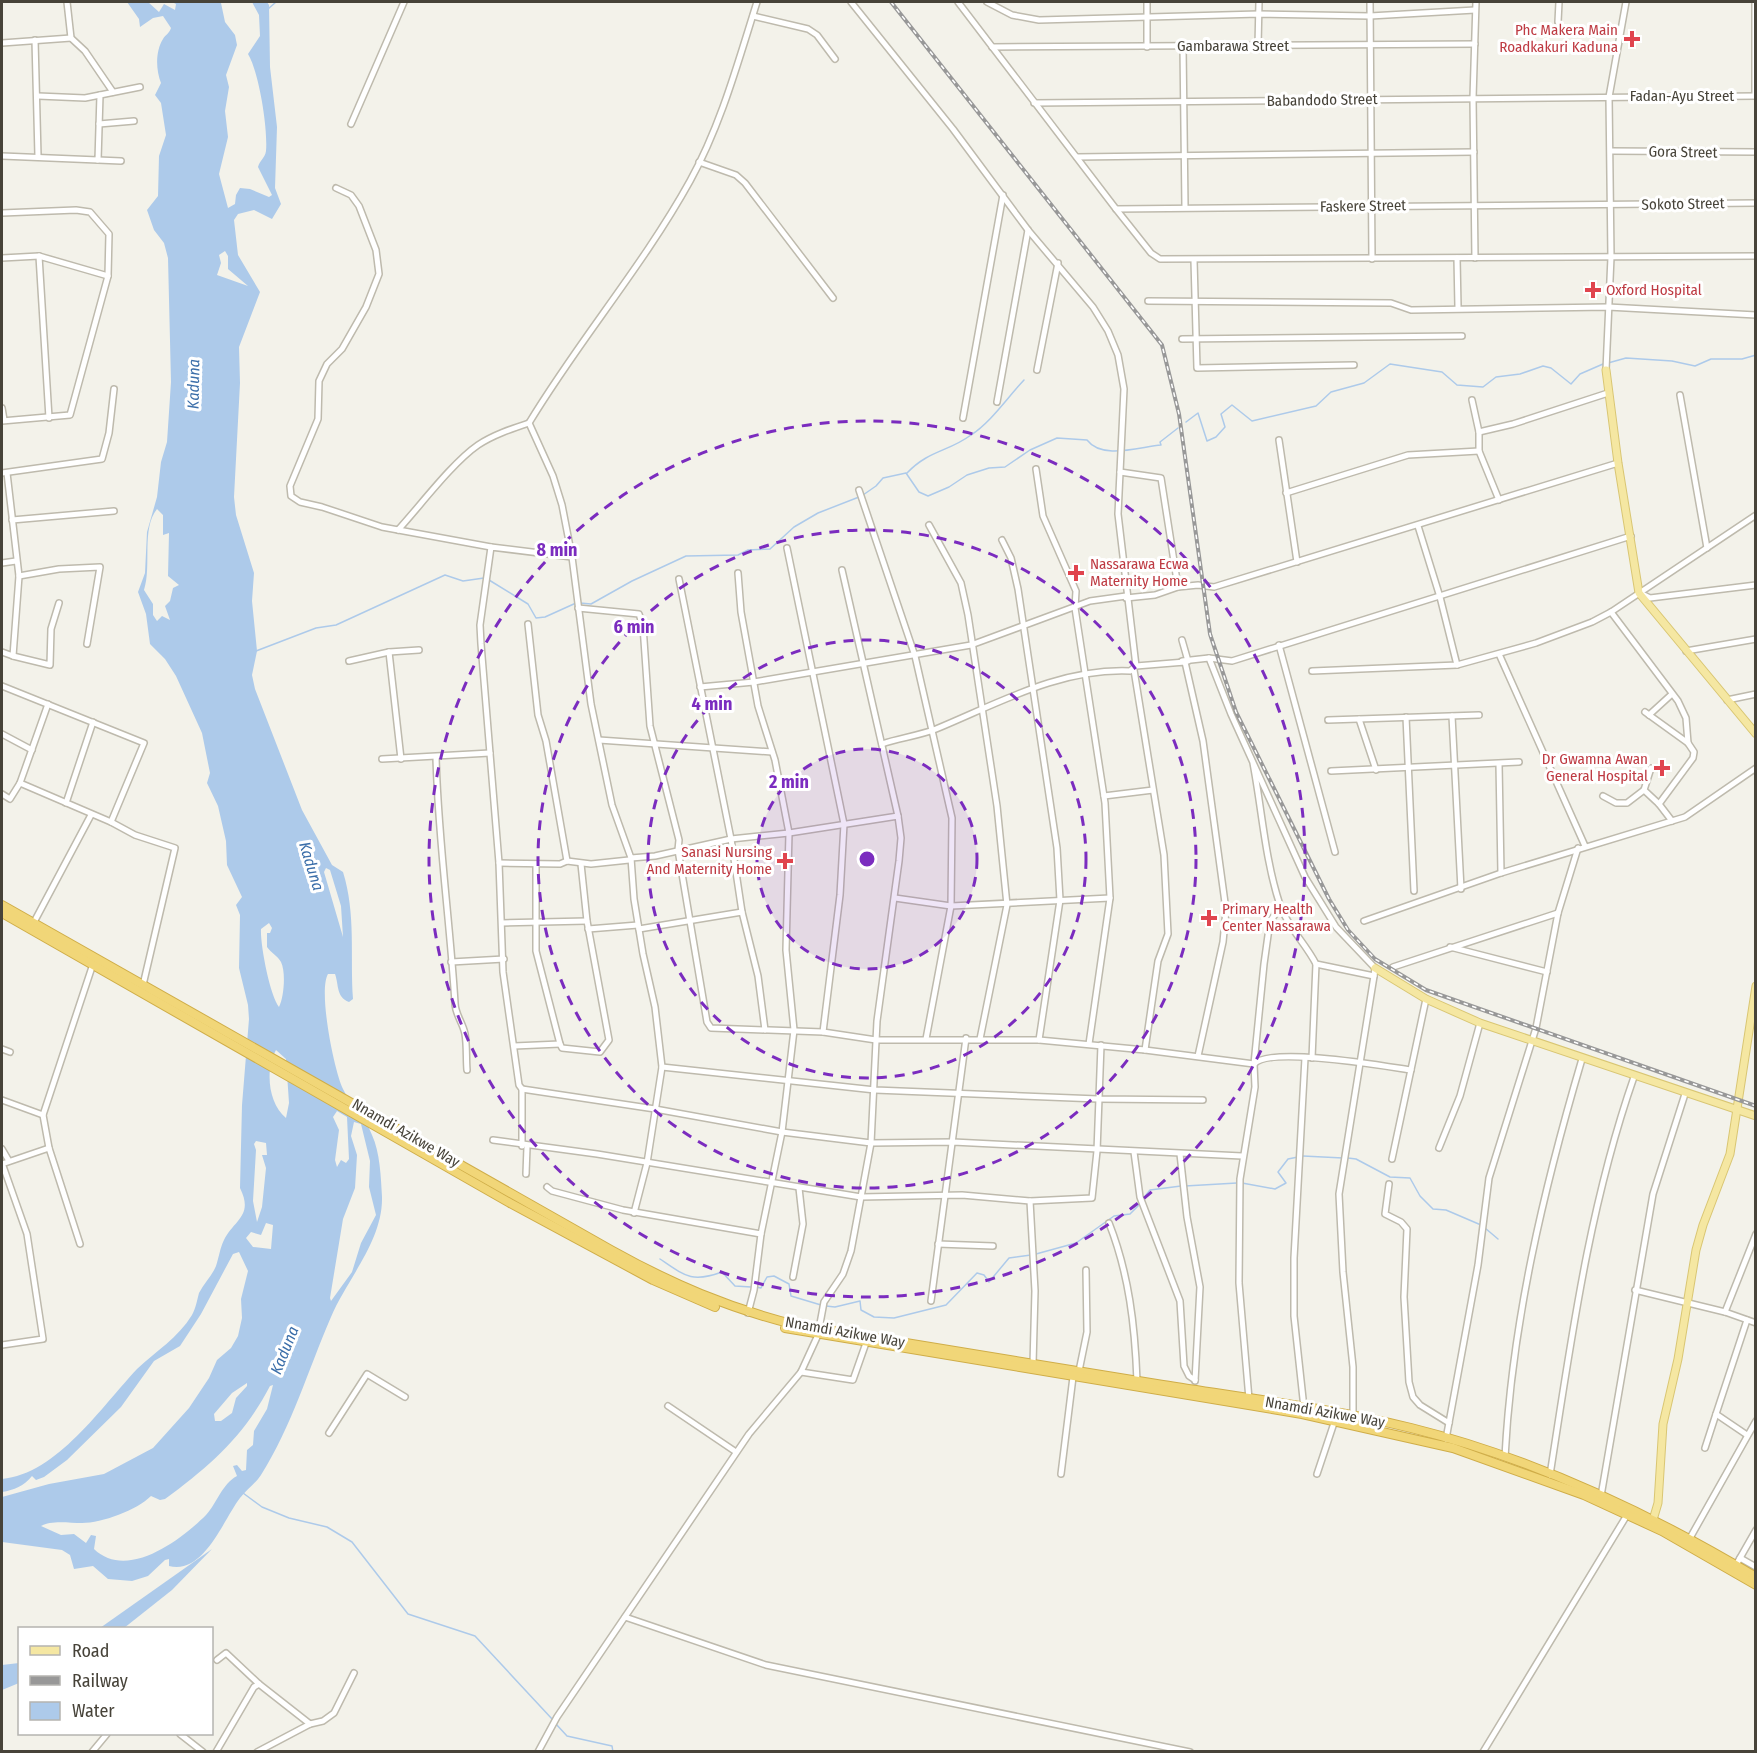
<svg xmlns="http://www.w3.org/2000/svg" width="1757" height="1753" viewBox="0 0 1757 1753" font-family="'Fira Sans Condensed',sans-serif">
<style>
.water{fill:#adcaea;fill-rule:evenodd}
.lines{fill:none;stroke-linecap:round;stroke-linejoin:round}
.stream{stroke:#adcaea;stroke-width:1.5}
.minor-casing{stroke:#bebaad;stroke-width:8}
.major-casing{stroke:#d9c673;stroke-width:9}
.highway-casing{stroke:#cfad48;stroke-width:10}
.minor{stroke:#fff;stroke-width:5}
.major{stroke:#f5e7a2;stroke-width:7}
.highway{stroke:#f1d678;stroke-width:8}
.rail-casing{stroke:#989898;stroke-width:4}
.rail{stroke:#fff;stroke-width:1.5;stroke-dasharray:4.5;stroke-linecap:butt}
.ring{fill:none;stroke:#7b2cbf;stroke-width:3;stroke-dasharray:10 8}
.health-dot{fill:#e0444e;stroke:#fff;stroke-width:2}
.labels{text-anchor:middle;stroke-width:6;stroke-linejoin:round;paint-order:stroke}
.health-label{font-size:15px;fill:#be3a42;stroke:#fff;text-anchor:end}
.street-label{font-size:15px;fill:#474339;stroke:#fff}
.water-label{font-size:16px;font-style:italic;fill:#3b6ea9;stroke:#fff}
.centre{fill:#7b2cbf;stroke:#fff;stroke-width:3}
.ring-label{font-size:18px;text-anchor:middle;font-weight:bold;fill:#7b2cbf;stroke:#fff;stroke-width:6;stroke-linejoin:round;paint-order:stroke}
</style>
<rect width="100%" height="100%" fill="#f3f2ea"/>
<g class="water">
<path d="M127,2h21l11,10 5,-8 11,6 1,-6 -4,-2 49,1 4,19 10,13 2,10 -11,30 3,12 -4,24 3,26 -9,37 9,34 7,-4 1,-9 4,-7 10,1 19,8 3,-2 -14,-28c2,-7 7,-9 8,-16 2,-22 -7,-79 -18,-97l12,-18 -1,-21 -7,-13h15l2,3 1,62 7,60 -2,61 6,16 -9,15 -18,-9 -16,4 -4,6 4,35 22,37 -21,55 1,36 -6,114 2,18 18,58 -2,28 5,50 -5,24 3,14 47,121 30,55 11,7c13,42 7,83 10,127l-4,3c-13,-5 -10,-17 -14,-28h-7c-10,17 6,96 15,115 7,16 23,29 29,46 8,17 9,43 10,62 1,44 -35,82 -51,120 -23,53 -39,109 -70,158 -6,9 -15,15 -21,23 -17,22 -36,77 -71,68v-7l-4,1 -17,16 -16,5 -24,-2 -15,-13 -19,3 -4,-14 -8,-5 -60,-8v-45l47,-13 55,-10 49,-26 36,-40 20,-30 8,-18 14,-12 7,-12 4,-18 -1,-19 7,-28 -9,-19 -6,2 -32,60 -21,32 -26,15 -33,46 -54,53 -23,17 -8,3 -4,-4c-8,10 -18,14 -30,16v-13c55,-5 100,-73 135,-110 19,-18 41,-31 55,-54 4,-7 5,-15 7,-22 5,-10 13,-17 17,-27 3,-9 4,-18 8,-26 10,-20 30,-24 16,-52l2,-83 7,-86 -1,-14 -9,-37 1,-53 -4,-10 6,-8 -15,-32 -1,-24 -8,-35 -11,-23 3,-10 -8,-40 -26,-57 -11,-17 -15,-15 -4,-30 -8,-22 7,-19 2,-41 10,-35 4,-35 6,-20 4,-60 -3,-124 -4,-15 -10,-13 -7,-20 11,-14 1,-40 7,-21 -5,-32 -6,-8 6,-12c-5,-13 -6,-31 2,-44 3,-5 6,-5 8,-11l-8,-12 -10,2 -13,9 -1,-8zM225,251l3,5v13l20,17 -31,-11 4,-12 -2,-8zM157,509l6,6v20l6,-2 -1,43 11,9 -6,3 -3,13 -5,5 5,14 -8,-4 -5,5 -4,-6v-11l-9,-14c8,-24 -3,-61 13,-81zM326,868l4,2 11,36 2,31 -19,-65zM269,923l3,5 -2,5h-3v14c4,6 11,9 14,15 5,10 3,35 -2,45 -9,-11 -19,-63 -18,-78zM276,1050l10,9 3,44 -3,15c-18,-15 -21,-48 -10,-68zM337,1111l10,6 2,42 -3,4 -5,-3 -4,7 -2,-7 4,-30 -6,-13zM354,1122l7,2 9,37 -1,26 7,28 -15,28 -9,29 -21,29 -1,-3 13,-79 12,-31 2,-33 -6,-19zM256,1141l10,2 1,12h-5l4,13 -4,39 -5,15 -4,-21 3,-51 -2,-6zM266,1223l7,2 -2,24 -18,-2 -7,-9 5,-6 10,3zM247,1383v3l-11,12 -4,15 -11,8h-6l-1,-7 18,-21zM273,1385l-6,24 -13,22 -1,14 -6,5 -1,20 -4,1 -5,-6 -4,1 4,10c-15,8 -20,27 -31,39 -25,25 -79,66 -112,34l2,-13 -5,-1 -5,8 -12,-9 -13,1 -20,-9c10,-6 28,-3 41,-3 20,0 55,-13 69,-27l9,4 5,-1c45,-33 79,-63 105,-113z"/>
<polygon points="212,1549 172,1590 124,1628 100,1628"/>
<polygon points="19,1663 19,1683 2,1690 2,1665"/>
</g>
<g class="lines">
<g class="stream">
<polyline points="268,9 276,2"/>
<polyline points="1608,363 1626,358 1672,361 1695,366 1711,359 1742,359 1756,355"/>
<polyline points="1186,422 1198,413 1207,441 1216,437 1225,427 1221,414 1232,405 1252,421 1316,406 1331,392 1364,383 1390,364 1442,372 1457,385 1483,387 1496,377 1520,374 1543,366 1551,368 1571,384 1580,374 1603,364"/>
<path d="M907,473c22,-23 41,-21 64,-38 20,-13 36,-37 53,-55"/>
<path d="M863,495l13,-9 7,-8 23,-5 13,19 9,4 21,-9 18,-12 22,-7 16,-1 25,-17 27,-12 30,2c15,20 52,7 74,5l-1,-3 18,-14"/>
<polyline points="489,580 528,604 536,618 545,617 576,603"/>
<polyline points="580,603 591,604 632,581 686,556 738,555 748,550 770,549 794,527 818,513 859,497"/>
<polyline points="256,651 316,628 336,625 445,575 463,581 484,578"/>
<polyline points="1303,1156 1343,1158"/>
<polyline points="1348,1158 1356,1159 1390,1177 1410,1178 1420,1196 1433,1209 1446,1210 1481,1225"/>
<polyline points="1242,1183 1275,1189 1286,1183 1278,1172 1288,1159 1298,1157"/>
<polyline points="1185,1186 1237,1183"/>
<polyline points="1142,1200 1150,1190 1181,1186"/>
<polyline points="1485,1228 1498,1239"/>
<polyline points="1036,1254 1076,1243 1114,1216 1130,1214 1140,1204"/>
<path d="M660,1259c25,17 32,24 62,13l13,14 16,1"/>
<polyline points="756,1287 761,1288 767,1277 774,1276 789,1284 791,1296 821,1305"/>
<polyline points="826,1306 835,1307 860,1301 861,1310 874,1317 894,1318 946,1305 977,1273 984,1275 989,1282 1009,1258 1031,1255"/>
<polyline points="243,1493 262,1507 289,1518 327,1527 352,1542 408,1614 475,1636 553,1720"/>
<polyline points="556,1724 567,1736 612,1746 613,1752"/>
</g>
<defs>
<g id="minor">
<polyline points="67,2 71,38 85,51 113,92"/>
<path d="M757,2c-19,60 -36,123 -67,179 -47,85 -111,159 -161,242l24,53 9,29 10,52 19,147 21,101 19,53 24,-2 76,-17 58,-6 109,-17 3,22 -2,23 -22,160 -6,122 -20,108 -8,23 -19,28 -5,27"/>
<path d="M851,2l102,127 75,101 65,77 15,24 10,24 6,34 -6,125 18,152 -6,5c-70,-3 -131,32 -194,58 -18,7 -37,9 -54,15"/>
<polyline points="958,2 1116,209 1151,253 1160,259 1756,256"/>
<polyline points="987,2 1012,15 1039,20 1259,14 1370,16 1475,10"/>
<polyline points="1370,2 1372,259"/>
<polyline points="753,16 808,29 817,35 835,59"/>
<polyline points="1558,22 1559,2"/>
<polyline points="35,40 38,156"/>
<polyline points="2,43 71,38"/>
<polyline points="1258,46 1259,2"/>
<polyline points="992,47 1475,44"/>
<polyline points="1147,47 1147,2"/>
<polyline points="1183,47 1185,207"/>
<polyline points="38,96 85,98 140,87"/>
<polyline points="1755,96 1755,2"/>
<polyline points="1034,103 1756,96"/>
<polyline points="99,124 134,121"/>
<polyline points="351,124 404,2"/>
<polyline points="1611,151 1756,152"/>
<polyline points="2,156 98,160 100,95"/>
<polyline points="1077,157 1474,152"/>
<polyline points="98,160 121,161"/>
<polyline points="699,162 736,175 745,183 833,298"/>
<polyline points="336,188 351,195 359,206 376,250 379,274 366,307 342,349 327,364 319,381 318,419 290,486 291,496 300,502 322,507 382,527 491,547"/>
<polyline points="1116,209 1756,203"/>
<polyline points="2,213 76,210 90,212 109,234 108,276 70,415 2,421"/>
<polyline points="2,258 39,256"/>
<polyline points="1457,258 1458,307"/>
<polyline points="1475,258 1473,98 1476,2"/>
<polyline points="1194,260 1197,368 1354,365"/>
<polyline points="1148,301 1391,303 1411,310 1608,307 1756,315"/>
<polyline points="1182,339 1462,336"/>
<polyline points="1037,370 1058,263"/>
<polyline points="1606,370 1611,257 1609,97 1626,2"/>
<polyline points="1680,395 1707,548"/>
<polyline points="1472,400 1479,432 1479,451 1499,500"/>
<polyline points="997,402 1028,230"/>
<polyline points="2,408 4,420"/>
<polyline points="49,418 39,256 108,276"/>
<polyline points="963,418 1003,195"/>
<polyline points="1479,432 1513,424 1608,393"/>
<polyline points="1279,440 1297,562"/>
<polyline points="1036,469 1043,516 1076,591 1075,608 1105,803 1110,898 1089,1044"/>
<polyline points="1120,472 1161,478 1178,587 1198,585 1214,587 1618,463"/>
<polyline points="2,473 102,459 109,433 114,389"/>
<polyline points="859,490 915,656 952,818 951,906 926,1039"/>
<polyline points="1286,493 1408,455 1479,451"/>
<polyline points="12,520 114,511"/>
<polyline points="929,525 961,583 968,615 997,806 1007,905 980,1039"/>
<polyline points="1418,526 1440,597 1457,665"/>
<path d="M398,530c22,-24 54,-67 80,-85 15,-10 33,-16 51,-22"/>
<polyline points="1002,540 1011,558 1018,589 1057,848 1060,900 1039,1040"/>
<polyline points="787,548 844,824 840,895 823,1032"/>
<polyline points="2,563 16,561"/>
<polyline points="842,570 898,816"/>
<polyline points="738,573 741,612 758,706 775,760 789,833 786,950 794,1030 782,1132 761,1234 754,1290 748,1313"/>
<polyline points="19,576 59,569 100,567 87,644"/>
<polyline points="679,579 731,839 742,912 758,976 765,1030"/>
<polyline points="1642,594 1650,598 1756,585"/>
<polyline points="1126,598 1155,595 1178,587"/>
<polyline points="578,608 639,614 643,626 650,726 679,840 678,850 707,1022 711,1028 823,1032 876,1040 1039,1040 1145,1050 1254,1064"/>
<polyline points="1611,612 1678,701 1686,718 1688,743"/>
<polyline points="528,624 538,715 546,741 567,861"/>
<polyline points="1182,640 1188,661"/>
<polyline points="1279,645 1335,852"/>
<polyline points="1686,651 1756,639"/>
<polyline points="2,652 13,656 19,576 7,473"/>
<polyline points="389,652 401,759"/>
<polyline points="1499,654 1585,846"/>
<polyline points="13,656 50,665 51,629 59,603"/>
<polyline points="1209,658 1232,661 1631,536"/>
<polyline points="349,661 389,652 419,650"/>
<path d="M1182,661l27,-3 22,56 74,163 31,50 39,41 -1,8 -58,-12c-10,-20 -29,-38 -36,-59 -15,-45 -18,-95 -27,-142"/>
<polyline points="1136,666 1185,662 1203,741 1226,910 1223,942 1198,1056"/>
<polyline points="1134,670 1164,855 1168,934 1158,961 1145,1050"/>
<polyline points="1312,671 1457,665 1536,643 1592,622 1611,612 1756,515"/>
<polyline points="2,686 144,743 111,822 20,783"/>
<polyline points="700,687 754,682 971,645 1090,601 1126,596"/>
<polyline points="1727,700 1756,694"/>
<polyline points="1645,712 1688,743 1694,752 1693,758 1659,804"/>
<polyline points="1649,715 1672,694"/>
<polyline points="1452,716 1461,889"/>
<polyline points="1406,717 1414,891"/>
<polyline points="1359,719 1376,770"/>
<polyline points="1328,720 1479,715"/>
<polyline points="2,734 32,750"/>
<polyline points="599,740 772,752"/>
<path d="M436,757c2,82 14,164 19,246 0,11 8,20 10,31 2,11 1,24 2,36"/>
<polyline points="382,759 490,753"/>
<polyline points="1499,764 1501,873"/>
<polyline points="1651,768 1644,790 1659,804 1672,821"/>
<polyline points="1331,771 1519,762"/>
<polyline points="2,794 10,799 20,783 48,704"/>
<polyline points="1104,796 1153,790"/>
<polyline points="1603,796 1616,803 1627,803 1644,790"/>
<polyline points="66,803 93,722"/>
<polyline points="111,822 135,835 175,848 143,985"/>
<polyline points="631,858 634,899 643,954 655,1007 662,1067 647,1163 634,1213"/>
<polyline points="499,863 560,864 567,861 591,864 629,860"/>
<polyline points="536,864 536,951 560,1044 562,1048 600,1052 609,1040 587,921 581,864"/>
<polyline points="895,898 951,906 1110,898"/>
<polyline points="1364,921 1501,873 1685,817 1756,768"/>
<polyline points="502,923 587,921"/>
<polyline points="33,924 91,815"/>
<polyline points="588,929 638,925"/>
<polyline points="639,929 742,912"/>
<polyline points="1450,947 1547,972"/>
<polyline points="451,962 504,959"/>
<polyline points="1393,967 1558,913"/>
<polyline points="514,1046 560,1044"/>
<polyline points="2,1049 10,1052"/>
<polyline points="1312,1058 1316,964"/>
<path d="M1254,1064c16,-18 130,2 157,6"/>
<polyline points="662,1067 875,1090 1098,1099 1203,1100"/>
<polyline points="522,1089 655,1109 782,1132 871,1143 953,1142 1242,1156"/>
<polyline points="2,1100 43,1115"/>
<polyline points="493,1140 597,1154 861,1197 962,1195 1030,1201 1092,1198 1097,1151 1101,1045"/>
<polyline points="522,1146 522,1089 519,1085 503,972 499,863 481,644 480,625 491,547 572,557"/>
<polyline points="49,1148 43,1115 93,964"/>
<polyline points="1439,1148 1460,1096 1480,1023"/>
<polyline points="2,1149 9,1161"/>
<polyline points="1134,1152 1140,1197 1180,1301 1184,1366 1189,1376 1195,1380"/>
<polyline points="1180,1154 1187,1217 1200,1287 1195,1381"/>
<polyline points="1392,1159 1426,999"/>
<polyline points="2,1164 49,1148 80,1244"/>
<polyline points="526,1174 527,1147"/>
<polyline points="1389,1184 1385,1214 1401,1222 1407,1229 1404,1297 1409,1382 1413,1397 1420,1405 1449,1423"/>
<polyline points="547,1187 552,1191 623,1210 761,1234"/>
<polyline points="1030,1201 1035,1291 1033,1364"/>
<path d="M1109,1223c20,51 26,103 28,158"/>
<polyline points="938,1244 993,1246"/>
<polyline points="793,1277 803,1224 799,1188"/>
<polyline points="1635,1290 1725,1312 1756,1323"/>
<polyline points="931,1301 966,1038"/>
<polyline points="1725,1312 1756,1234"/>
<polyline points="1747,1320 1716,1414 1747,1435"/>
<polyline points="2,1345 43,1339 27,1234 2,1163"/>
<polyline points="1079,1371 1087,1332 1086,1270"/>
<polyline points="801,1372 853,1380 866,1343"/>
<polyline points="1249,1399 1239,1283 1240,1179 1255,1087 1254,1064 1264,964 1270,921 1281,907"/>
<polyline points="668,1406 736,1452"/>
<polyline points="1304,1408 1294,1316 1294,1258 1305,1058"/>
<polyline points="1353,1417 1353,1367 1343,1272 1339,1194 1374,976"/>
<polyline points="329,1433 367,1374 405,1397"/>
<polyline points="1446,1439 1478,1265 1489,1178 1536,1028 1558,913 1578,848"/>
<polyline points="1705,1448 1716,1414"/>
<path d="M1505,1457c7,-135 39,-269 77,-398"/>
<polyline points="1061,1474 1073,1377"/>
<polyline points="1317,1474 1335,1420"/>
<path d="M1550,1475c21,-134 39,-269 84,-398"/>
<polyline points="1601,1496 1653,1194 1685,1094"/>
<polyline points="1690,1538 1756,1421"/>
<polyline points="1740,1558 1756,1567"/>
<polyline points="1736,1565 1756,1530"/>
<polyline points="625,1617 766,1665 1190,1752"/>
<polyline points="217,1660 226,1653 259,1684 310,1724"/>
<polyline points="180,1734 203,1752"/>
<polyline points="92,1752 107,1734"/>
<polyline points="216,1752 254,1687 259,1684"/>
<polyline points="257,1752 310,1724 323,1721 334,1713 354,1673"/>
<polyline points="538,1752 557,1717 749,1434 801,1372 818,1335"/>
<polyline points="1483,1752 1627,1515"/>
</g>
<g id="major">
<polyline points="1606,370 1618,463 1639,593 1756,734"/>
<polyline points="1375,968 1426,999 1480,1023 1756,1116"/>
<polyline points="1653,1520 1658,1503 1663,1424 1678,1359 1696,1250 1703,1225 1730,1154 1756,986"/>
</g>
<g id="highway">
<path d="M2,905l609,345c61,34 117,58 185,75 123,19 245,40 367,60 82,13 167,23 248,43 121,30 238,85 345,149"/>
<polyline points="2,913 510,1203 653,1280 715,1307"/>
<polyline points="785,1328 1302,1414 1453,1448 1584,1495 1662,1531 1756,1585"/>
</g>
</defs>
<use href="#minor" class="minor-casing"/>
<use href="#major" class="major-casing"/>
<use href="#highway" class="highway-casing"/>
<use href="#minor" class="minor"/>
<use href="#major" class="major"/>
<use href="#highway" class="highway"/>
<defs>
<polyline id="rail" points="891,2 1162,345 1179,414 1210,634 1236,712 1329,899 1348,930 1375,959 1426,990 1756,1106"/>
</defs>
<use href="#rail" class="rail-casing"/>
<use href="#rail" class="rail"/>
</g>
<circle cx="867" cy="859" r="110" fill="#7b2cbf" fill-opacity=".12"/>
<g class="ring">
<circle cx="867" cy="859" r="110"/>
<circle cx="867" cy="859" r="219"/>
<circle cx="867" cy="859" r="329"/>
<circle cx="867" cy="859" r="438"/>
</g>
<g class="health-dot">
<path d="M1629 30h6v6h6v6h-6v6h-6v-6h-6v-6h6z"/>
<path d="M1590 281h6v6h6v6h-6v6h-6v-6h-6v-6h6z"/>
<path d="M1073 564h6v6h6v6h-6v6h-6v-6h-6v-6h6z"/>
<path d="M1659 759h6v6h6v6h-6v6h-6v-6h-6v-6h6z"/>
<path d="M782 852h6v6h6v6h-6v6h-6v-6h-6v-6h6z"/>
<path d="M1206 909h6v6h6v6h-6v6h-6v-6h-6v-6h6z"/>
</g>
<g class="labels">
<g class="health-label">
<text x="1618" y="35">Phc Makera Main<tspan x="1618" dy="17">Roadkakuri Kaduna</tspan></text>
<text x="1606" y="295" text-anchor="start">Oxford Hospital</text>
<text x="1090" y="569" text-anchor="start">Nassarawa Ecwa<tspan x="1090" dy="17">Maternity Home</tspan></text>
<text x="1648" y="764">Dr Gwamna Awan<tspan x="1648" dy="17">General Hospital</tspan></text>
<text x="772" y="857">Sanasi Nursing<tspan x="772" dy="17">And Maternity Home</tspan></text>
<text x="1222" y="914" text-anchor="start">Primary Health<tspan x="1222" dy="17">Center Nassarawa</tspan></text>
</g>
<g class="street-label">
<text x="1233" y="51">Gambarawa Street</text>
<text x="1682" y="101">Fadan-Ayu Street</text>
<text transform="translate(1322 100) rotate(-1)" y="5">Babandodo Street</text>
<text transform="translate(1683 152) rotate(1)" y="5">Gora Street</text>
<text transform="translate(1683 204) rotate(-1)" y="5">Sokoto Street</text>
<text transform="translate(1363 206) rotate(-1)" y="5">Faskere Street</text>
<text transform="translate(406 1133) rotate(30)" y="5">Nnamdi Azikwe Way</text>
<text transform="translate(845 1332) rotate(10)" y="5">Nnamdi Azikwe Way</text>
<text transform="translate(1325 1412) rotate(10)" y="5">Nnamdi Azikwe Way</text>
</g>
<g class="water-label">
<text transform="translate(193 384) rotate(-89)" y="6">Kaduna</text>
<text transform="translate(312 866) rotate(73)" y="6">Kaduna</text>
<text transform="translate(284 1350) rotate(-68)" y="6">Kaduna</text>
</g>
</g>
<circle cx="867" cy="859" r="9" class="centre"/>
<g class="ring-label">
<text x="557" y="556">8 min</text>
<text x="634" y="633">6 min</text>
<text x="712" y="710">4 min</text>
<text x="789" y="788">2 min</text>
</g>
<rect width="1757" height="1753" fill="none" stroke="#474339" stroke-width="6"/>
<rect x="18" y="1627" width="195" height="108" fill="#ffffff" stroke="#b5b4b0" stroke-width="1.5"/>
<rect x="30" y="1646" width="30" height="9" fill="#f5e7a2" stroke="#b5b4b0" stroke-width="1.5"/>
<text x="72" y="1657" font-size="18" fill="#474339">Road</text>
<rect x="30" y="1676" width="30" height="9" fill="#989898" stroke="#b5b4b0" stroke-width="1.5"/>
<text x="72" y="1687" font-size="18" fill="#474339">Railway</text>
<rect x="30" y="1702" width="30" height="18" fill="#adcaea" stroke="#b5b4b0" stroke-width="1.5"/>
<text x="72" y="1717" font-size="18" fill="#474339">Water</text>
</svg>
